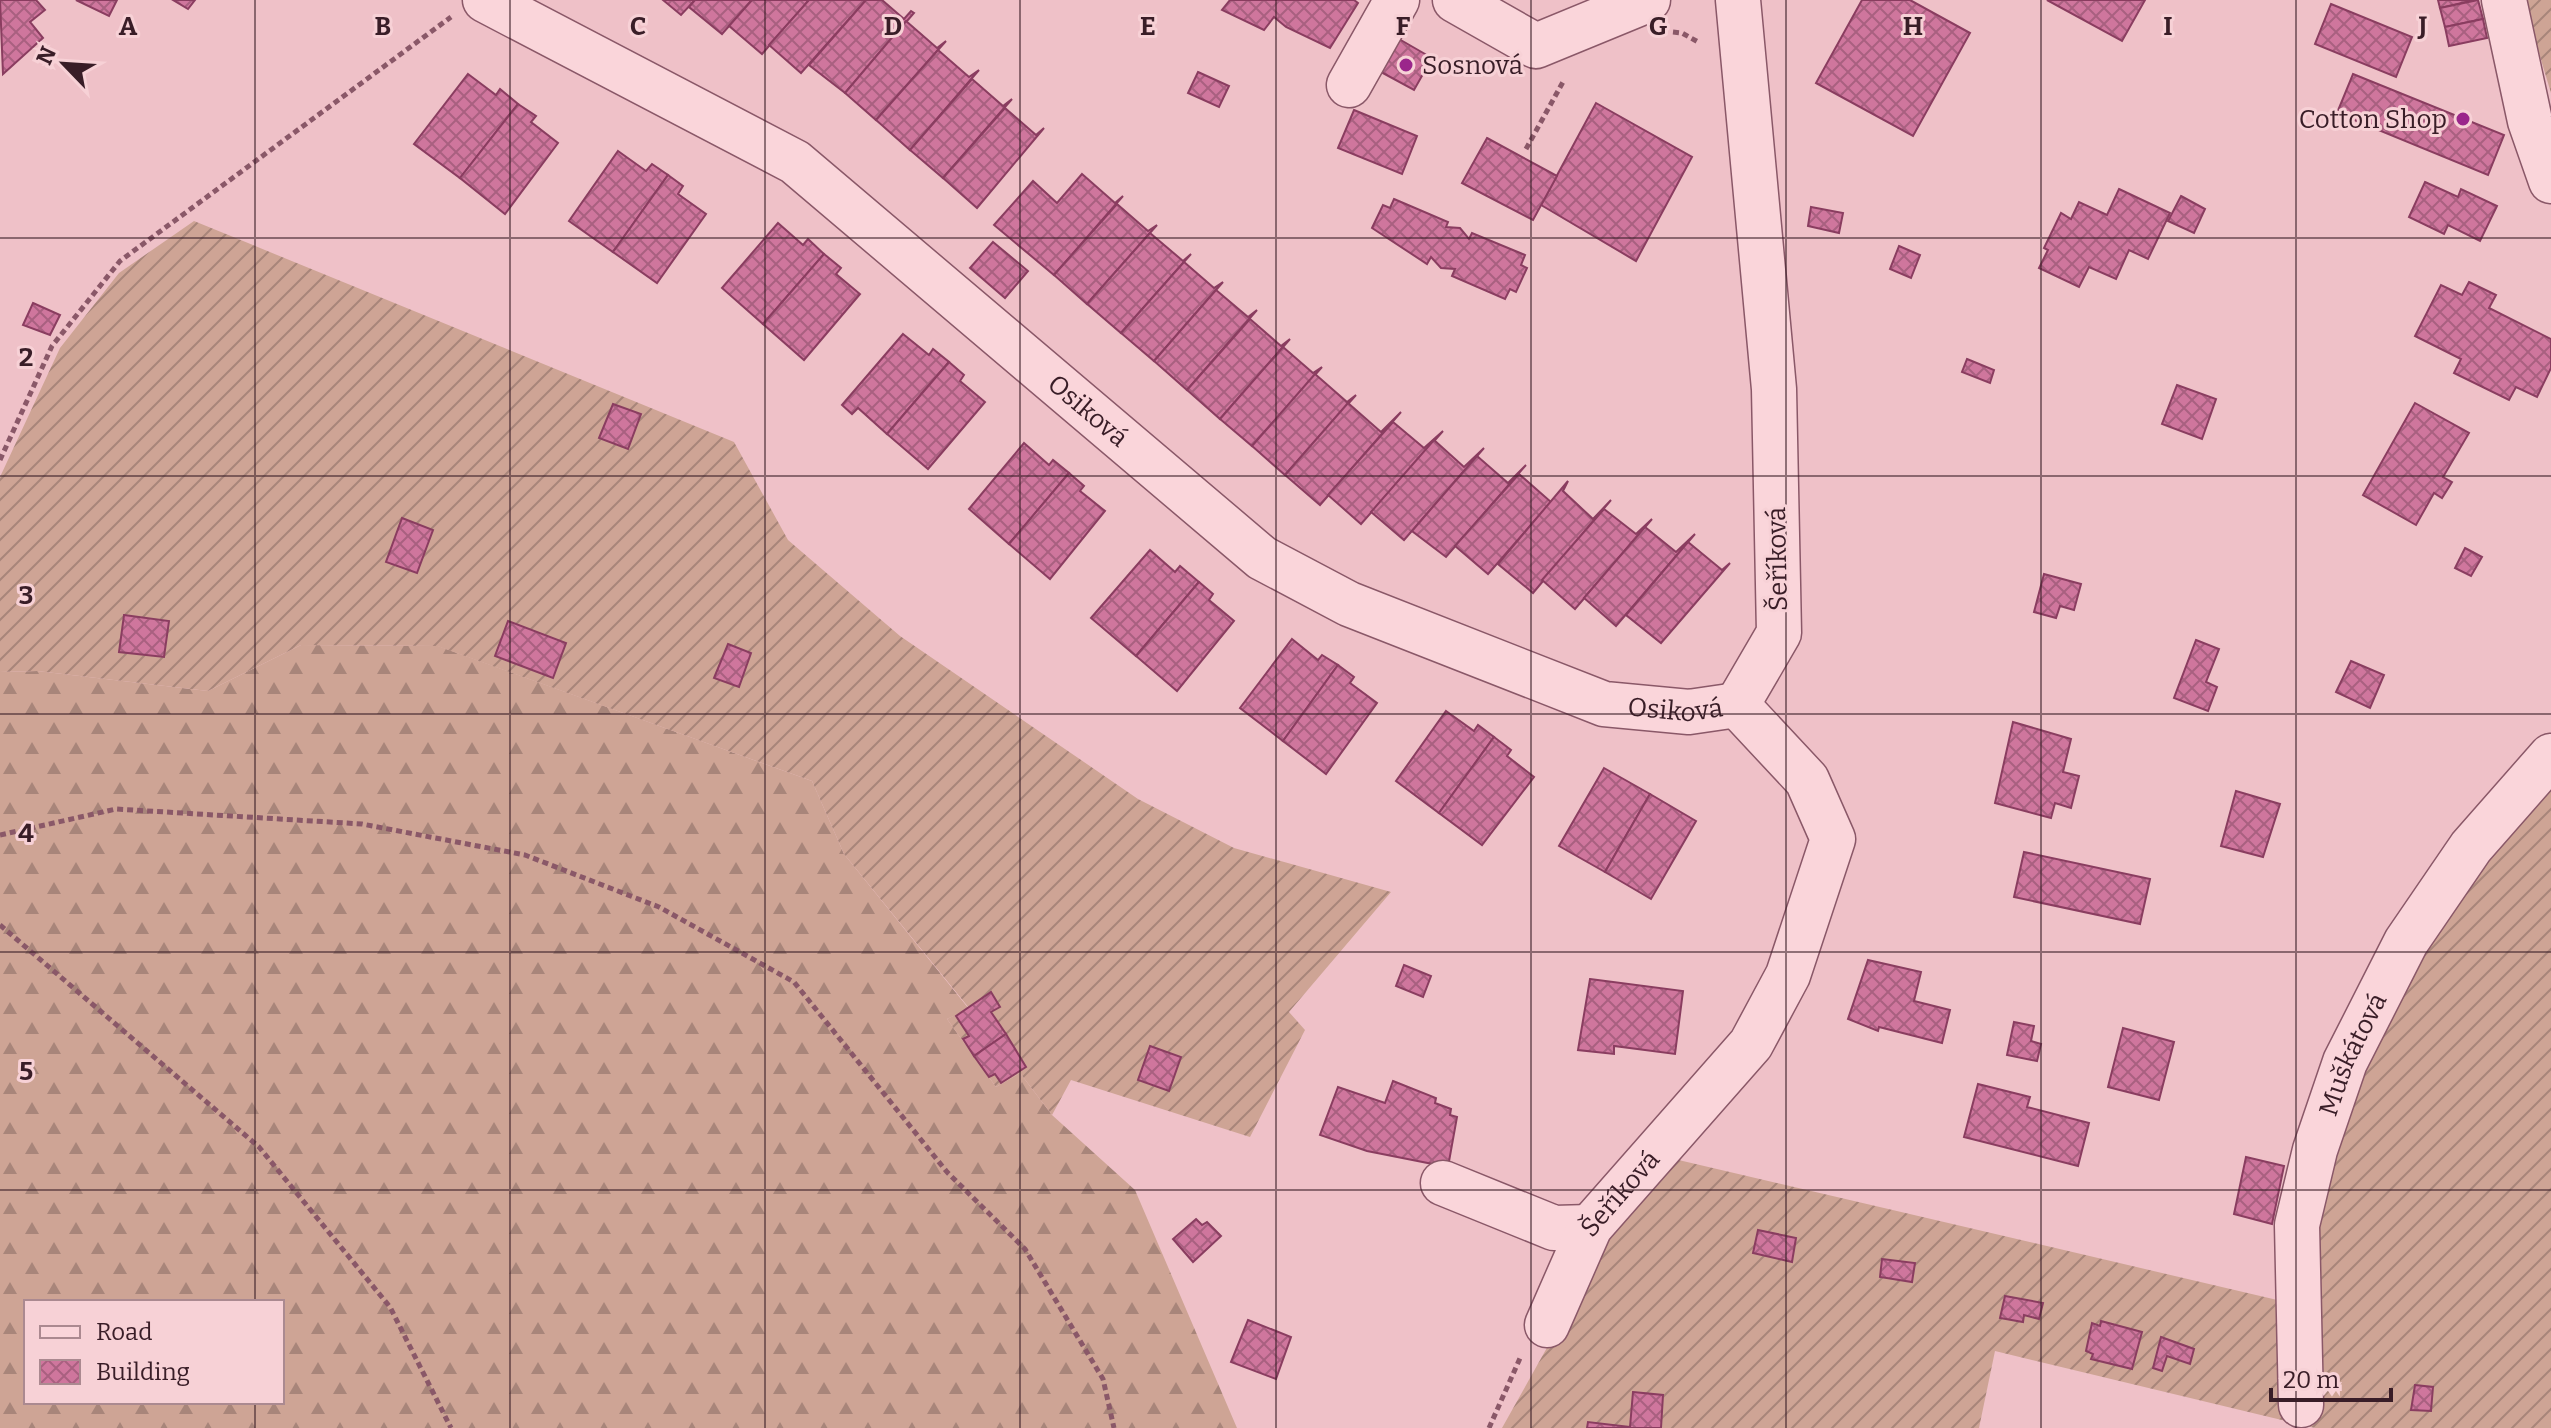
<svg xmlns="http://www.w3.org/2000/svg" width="2551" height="1428" viewBox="0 0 2551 1428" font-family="Bitter,serif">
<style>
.forest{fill:url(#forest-firs);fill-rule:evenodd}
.garden{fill:url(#garden-furrows)}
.building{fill:url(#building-cross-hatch);stroke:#8a3d60;stroke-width:2}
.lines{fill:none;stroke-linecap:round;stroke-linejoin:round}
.street-casing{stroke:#8a5868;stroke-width:47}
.path{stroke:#8a5868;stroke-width:5;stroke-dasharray:6 4;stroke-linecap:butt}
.street{stroke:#fad5da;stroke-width:44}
.grid{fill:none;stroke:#391d27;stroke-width:2;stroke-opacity:0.55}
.poi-dot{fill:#9b268b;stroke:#f7d1d6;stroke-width:3}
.labels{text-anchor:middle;stroke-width:6;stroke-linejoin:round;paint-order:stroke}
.poi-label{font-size:26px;fill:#391d27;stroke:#f7d1d6;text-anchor:start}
.street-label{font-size:26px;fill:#391d27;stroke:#f7d1d6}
.grid-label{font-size:26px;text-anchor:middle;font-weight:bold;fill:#391d27;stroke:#f7d1d6;stroke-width:6;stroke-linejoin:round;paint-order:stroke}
</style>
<defs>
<pattern id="forest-firs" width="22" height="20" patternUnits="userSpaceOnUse" patternTransform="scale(2)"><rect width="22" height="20" fill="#cea495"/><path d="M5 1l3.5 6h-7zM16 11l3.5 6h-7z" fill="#a8857a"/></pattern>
<pattern id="garden-furrows" width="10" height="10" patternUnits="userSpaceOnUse" patternTransform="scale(2)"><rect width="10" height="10" fill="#cea495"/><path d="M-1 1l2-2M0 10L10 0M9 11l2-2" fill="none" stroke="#a8857a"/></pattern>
<pattern id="building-cross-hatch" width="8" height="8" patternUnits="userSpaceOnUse" patternTransform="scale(2)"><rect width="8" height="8" fill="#cf769d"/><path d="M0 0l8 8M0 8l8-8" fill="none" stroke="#a96080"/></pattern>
</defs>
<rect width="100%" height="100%" fill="#efc1c8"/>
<path class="forest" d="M301,645l137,1 374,135 32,73 125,155 -22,10 49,68 24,-14 32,42 83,75 102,238h-1237v-756l37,-1 171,20zM26,1302h256v100h-256z"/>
<g class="garden">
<polygon points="2523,0 2551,0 2551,93"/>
<polygon points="194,221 734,442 788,540 900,636 1138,799 1234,848 1391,892 1289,1012 1305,1030 1250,1137 1071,1080 1052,1115 1020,1073 996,1087 947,1019 969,1008 844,854 812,781 437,646 301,645 208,691 37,671 0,672 0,477 60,348 119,273"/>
<polygon points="2551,780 2551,1428 2315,1428 1995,1351 1979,1428 1502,1428 1605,1244 1670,1158 2299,1305 2331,1145 2428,929"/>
</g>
<g class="building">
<polygon points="0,0 36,0 45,10 30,22 43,38 3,74"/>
<polygon points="76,0 117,0 109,16"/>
<polygon points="173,0 195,0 188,9"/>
<polygon points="663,0 695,0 681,15"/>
<polygon points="695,0 752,0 722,34 689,7"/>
<polygon points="752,0 809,0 762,54 729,26"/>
<polygon points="809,0 866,0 801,73 769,45"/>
<polygon points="866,0 882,0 904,19 911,11 914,13 845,93 809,65"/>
<polygon points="1230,0 1354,0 1358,3 1330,48 1286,27 1274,17 1264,30 1222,10"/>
<polygon points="1862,0 1910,0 1970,33 1913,136 1816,83"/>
<polygon points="2047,0 2145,0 2122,41"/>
<polygon points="2438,0 2475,0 2440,8"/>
<polygon points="2478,0 2483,19 2445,27 2440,8"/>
<polygon points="2331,4 2412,37 2396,77 2315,44"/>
<polygon points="2483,19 2487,38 2449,46 2445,27"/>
<polygon points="906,21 937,48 946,41 876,120 845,93"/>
<polygon points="1399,39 1432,58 1414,90 1381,72"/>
<polygon points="938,50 969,77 979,70 910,150 876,120"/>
<polygon points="1198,72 1229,86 1219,107 1188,93"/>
<polygon points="468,74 496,95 500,89 518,104 460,178 414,144"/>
<polygon points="2353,74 2504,135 2488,175 2337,113"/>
<polygon points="972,79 1003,106 1012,99 943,178 910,150"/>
<polygon points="1596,103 1692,157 1636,261 1541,205"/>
<polygon points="518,104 536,116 531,122 558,143 505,214 460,178"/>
<polygon points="1005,108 1036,135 1044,128 977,208 943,178"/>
<polygon points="1354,110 1417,136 1402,174 1338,148"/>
<polygon points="1487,138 1557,176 1533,220 1462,183"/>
<polygon points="618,151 646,171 652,164 668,175 613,252 569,221"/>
<polygon points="1082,174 1115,203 1123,196 1054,275 994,225 1033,181 1057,203"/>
<polygon points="668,175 683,186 678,194 706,214 657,283 613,252"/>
<polygon points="2425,182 2458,197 2461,189 2497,206 2480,241 2448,225 2444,234 2409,217"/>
<polygon points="2119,189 2170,213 2148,259 2129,250 2116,279 2089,267 2079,287 2039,268 2048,250 2044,248 2061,213 2071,219 2079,202 2107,215"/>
<polygon points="2181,196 2205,209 2194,233 2168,221"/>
<polygon points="1394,199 1448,222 1446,227 1460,228 1469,239 1472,233 1525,255 1521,265 1527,268 1516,292 1510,289 1505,299 1452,276 1455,269 1441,268 1431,257 1427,264 1372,228 1383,205 1390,208"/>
<polygon points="1117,204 1148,231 1157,225 1087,304 1054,275"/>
<polygon points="1811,207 1843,213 1839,233 1808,226"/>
<polygon points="778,223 803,245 808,239 824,254 763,324 722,288"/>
<polygon points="1150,233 1183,261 1191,254 1121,333 1087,304"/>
<polygon points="993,242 1028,271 1005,298 970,268"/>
<polygon points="1899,246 1920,255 1911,278 1890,269"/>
<polygon points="824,254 841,268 836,274 860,294 804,360 763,324"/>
<polygon points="1184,262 1214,288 1223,282 1154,361 1121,333"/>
<polygon points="2469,282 2496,295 2489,308 2551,339 2551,368 2537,397 2516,387 2509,400 2454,373 2461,359 2415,336 2441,285 2462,295"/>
<polygon points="1216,290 1248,317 1257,310 1187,390 1154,361"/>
<polygon points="33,303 60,315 50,335 23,325"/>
<polygon points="1250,319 1281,346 1290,339 1220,419 1187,390"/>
<polygon points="903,334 929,355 933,349 949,362 887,434 858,408 852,414 842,405"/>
<polygon points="1283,347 1313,373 1322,367 1252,446 1220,419"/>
<polygon points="1967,359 1994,370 1990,383 1962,372"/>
<polygon points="949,362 964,375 960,381 985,402 928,469 887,434"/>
<polygon points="1315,374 1347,402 1356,395 1285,475 1252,446"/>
<polygon points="2177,385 2216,399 2202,439 2162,424"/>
<polygon points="1348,403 1381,432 1401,412 1320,505 1285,475"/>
<polygon points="2415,403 2469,433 2443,477 2452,482 2442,498 2434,493 2416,525 2363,495"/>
<polygon points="613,404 641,414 628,449 599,438"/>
<polygon points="1393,422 1424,448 1443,431 1361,524 1328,495"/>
<polygon points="1434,440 1464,467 1484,448 1404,540 1371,512"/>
<polygon points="1024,443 1049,465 1053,460 1069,473 1009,544 969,509"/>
<polygon points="1477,456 1508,483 1526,465 1446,557 1412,531"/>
<polygon points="1069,473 1084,486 1080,491 1105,511 1050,579 1009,544"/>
<polygon points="1519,474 1551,502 1488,574 1455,546"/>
<polygon points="1568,481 1563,491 1593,519 1611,500 1533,593 1498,564"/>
<polygon points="1604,509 1636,534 1652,519 1575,609 1542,580"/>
<polygon points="402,518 433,530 417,573 386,562"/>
<polygon points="1645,527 1676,552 1695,534 1616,626 1584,598"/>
<polygon points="1688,542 1722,570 1730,563 1661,643 1626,615"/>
<polygon points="2465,548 2482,557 2471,576 2455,568"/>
<polygon points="1150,550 1175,572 1180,566 1199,582 1136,656 1091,618"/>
<polygon points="2044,574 2081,584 2074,610 2060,606 2056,618 2034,612"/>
<polygon points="1199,582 1213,594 1209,600 1234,621 1177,691 1136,656"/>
<polygon points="124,615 169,621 164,657 119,652"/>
<polygon points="508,621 566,643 553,678 495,656"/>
<polygon points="1292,639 1318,660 1322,655 1338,665 1283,741 1240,708"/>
<polygon points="2196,640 2219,649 2206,682 2217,687 2208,711 2174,698"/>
<polygon points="728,644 751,653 739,687 714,678"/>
<polygon points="2351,661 2384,675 2370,708 2336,692"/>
<polygon points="1338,665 1354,677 1350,683 1377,703 1326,774 1283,741"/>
<polygon points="1446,711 1474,731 1478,725 1494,737 1439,813 1396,781"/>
<polygon points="2013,722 2071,739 2063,772 2079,776 2071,808 2055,803 2051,818 1995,803"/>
<polygon points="1494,737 1511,750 1507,756 1534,777 1482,845 1439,813"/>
<polygon points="1604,768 1650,794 1605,872 1559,846"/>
<polygon points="2236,791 2280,804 2263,857 2221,846"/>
<polygon points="1650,794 1696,821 1651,899 1605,872"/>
<polygon points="2024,852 2150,879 2140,924 2014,897"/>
<polygon points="1868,960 1921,972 1914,1001 1950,1010 1942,1043 1879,1027 1878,1031 1848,1019"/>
<polygon points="1404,965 1431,976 1423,997 1396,986"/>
<polygon points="1590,979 1683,991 1675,1054 1614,1046 1614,1054 1578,1050"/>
<polygon points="991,992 1000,1007 991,1012 1006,1034 974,1056 963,1039 969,1036 956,1016"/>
<polygon points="2014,1022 2034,1026 2031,1041 2041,1044 2037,1061 2007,1055"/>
<polygon points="2123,1028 2174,1042 2159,1100 2108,1087"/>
<polygon points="1006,1034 1026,1067 1001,1083 995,1074 989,1077 974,1056"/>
<polygon points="1150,1046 1181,1057 1169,1091 1138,1080"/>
<polygon points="1393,1081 1436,1098 1435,1103 1451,1109 1450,1115 1457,1117 1448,1167 1367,1151 1320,1135 1338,1087 1385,1103"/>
<polygon points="1978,1084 2030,1097 2027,1107 2089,1123 2078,1166 1964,1137"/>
<polygon points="2246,1157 2284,1166 2272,1224 2234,1214"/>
<polygon points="1196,1219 1202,1225 1207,1222 1221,1236 1193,1262 1173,1239"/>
<polygon points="1758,1230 1796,1238 1792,1262 1753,1253"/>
<polygon points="1882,1259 1915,1263 1912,1282 1880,1277"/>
<polygon points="2005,1296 2043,1303 2039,1319 2024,1315 2023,1322 2000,1318"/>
<polygon points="1248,1320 1291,1337 1276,1379 1231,1362"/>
<polygon points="2101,1321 2142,1332 2132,1369 2091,1359 2093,1354 2086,1351 2092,1323 2100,1326"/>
<polygon points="2161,1337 2194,1349 2190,1364 2167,1356 2162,1371 2153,1368"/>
<polygon points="2415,1385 2433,1387 2431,1411 2411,1410"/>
<polygon points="1633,1392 1663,1395 1661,1428 1587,1428 1588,1422 1630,1427"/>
</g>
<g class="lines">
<defs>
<g id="street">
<path id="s1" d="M485,0l310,162 467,396 87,46 255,100 85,8 48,-7"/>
<polyline points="1455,0 1536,46 1648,0"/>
<polyline points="2504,0 2530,121 2551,181"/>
<polyline points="1349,85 1397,0"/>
<polyline points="1737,705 1779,633 1774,389 1738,0"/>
<polyline points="1443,1183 1554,1228 1590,1227"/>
<path id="s2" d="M1547,1325l43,-98 161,-183 37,-69 45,-136 -26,-59 -70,-75"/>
<path id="s3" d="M2301,1405l-4,-180 18,-75 30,-88 61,-120 65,-95 80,-91"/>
</g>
</defs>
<use href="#street" class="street-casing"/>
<g class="path">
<polyline points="1673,32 1682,33 1700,43"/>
<polyline points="1526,149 1564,80"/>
<polyline points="0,460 52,346 120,261 451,17"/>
<polyline points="0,835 116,809 362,824 525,855 659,907 794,982 947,1172 1025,1249 1103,1379 1114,1428"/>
<polyline points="0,925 259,1147 390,1307 451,1428"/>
<polyline points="1489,1428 1521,1356"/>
</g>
<use href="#street" class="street"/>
</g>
<path class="grid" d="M255,0v1302M510,0v1428M765,0v1428M1020,0v1428M1276,0v1428M1531,0v1428M1786,0v1428M2041,0v1428M2296,0v1428M0,238h2551M0,476h2551M0,714h2551M0,952h2551M0,1190h2551M255,1402v26"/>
<g class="poi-dot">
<circle cx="1406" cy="65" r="8"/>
<circle cx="2463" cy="119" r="8"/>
</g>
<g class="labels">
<g class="poi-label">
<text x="1422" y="74">Sosnová</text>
<text x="2447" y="128" text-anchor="end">Cotton Shop</text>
</g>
<g class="street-label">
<text dy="9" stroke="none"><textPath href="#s1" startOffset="734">Osiková</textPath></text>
<text transform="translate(1777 559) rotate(-91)" y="9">Šeříková</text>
<text dy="9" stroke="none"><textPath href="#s1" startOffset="1406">Osiková</textPath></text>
<text dy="9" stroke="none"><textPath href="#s3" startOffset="360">Muškátová</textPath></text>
<text dy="9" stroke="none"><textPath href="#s2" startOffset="152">Šeříková</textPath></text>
</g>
</g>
<g class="grid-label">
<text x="128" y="35">A</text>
<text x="383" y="35">B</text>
<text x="638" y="35">C</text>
<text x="893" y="35">D</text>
<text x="1148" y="35">E</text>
<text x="1403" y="35">F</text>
<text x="1658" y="35">G</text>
<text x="1913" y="35">H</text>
<text x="2168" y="35">I</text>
<text x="2423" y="35">J</text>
<text x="26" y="366">2</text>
<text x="26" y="604">3</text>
<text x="26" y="842">4</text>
<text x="26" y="1080">5</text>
</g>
<rect x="24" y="1300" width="260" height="104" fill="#f7d1d6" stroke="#ab8990" stroke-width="2"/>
<rect x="40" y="1326" width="40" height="12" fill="#fad5da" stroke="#ab8990" stroke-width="2"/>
<text x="96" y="1340" font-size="24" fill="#391d27">Road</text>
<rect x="40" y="1360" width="40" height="24" fill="url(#building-cross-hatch)" stroke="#ab8990" stroke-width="2"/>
<text x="96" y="1380" font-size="24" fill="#391d27">Building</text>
<g transform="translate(64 64) rotate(295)" stroke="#f7d1d6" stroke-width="6" paint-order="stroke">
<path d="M0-6L14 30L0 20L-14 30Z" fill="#391d27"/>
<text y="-12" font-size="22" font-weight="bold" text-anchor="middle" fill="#391d27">N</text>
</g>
<path d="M2271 1388v12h120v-12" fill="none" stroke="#391d27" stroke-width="4"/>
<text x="2283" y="1388" font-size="24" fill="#391d27" stroke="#f7d1d6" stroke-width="6" paint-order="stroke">20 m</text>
</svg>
